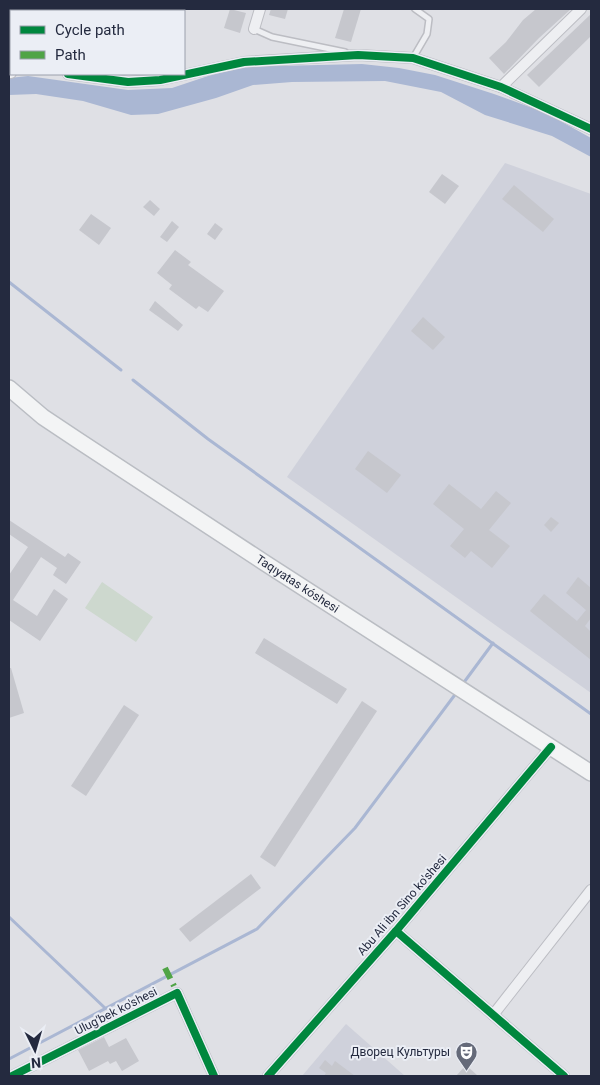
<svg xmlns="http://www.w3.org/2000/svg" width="600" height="1085" viewBox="0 0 600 1085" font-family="Roboto,sans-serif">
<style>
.built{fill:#cfd1db}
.green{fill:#cdd8ce}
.water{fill:#aab7d3}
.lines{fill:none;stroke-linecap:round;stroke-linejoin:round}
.stream{stroke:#aab7d3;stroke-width:3}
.building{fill:#c6c7cd}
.service-casing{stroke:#bcbdc3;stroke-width:8}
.minor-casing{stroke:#bcbdc3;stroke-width:12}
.primary-casing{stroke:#babdc3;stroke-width:18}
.service{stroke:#eeeff2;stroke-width:5}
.minor{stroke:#eeeff2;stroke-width:10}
.primary{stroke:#f3f4f5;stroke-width:15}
.quiet{stroke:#50a446;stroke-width:6;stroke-dasharray:12 6;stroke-linecap:butt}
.cycleway-casing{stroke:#ebeef5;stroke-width:11}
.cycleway{stroke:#00873e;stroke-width:8}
.labels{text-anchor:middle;stroke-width:4;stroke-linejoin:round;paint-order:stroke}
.street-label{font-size:12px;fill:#242a3f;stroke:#ebeef5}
.poi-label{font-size:12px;fill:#242a3f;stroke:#ebeef5;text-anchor:end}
</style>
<rect width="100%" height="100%" fill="#dfe0e5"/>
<g class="built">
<polygon points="505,163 591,194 591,693 287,477"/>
<polygon points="346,1024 405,1076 302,1076"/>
</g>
<polygon class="green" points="102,582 153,617 136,642 85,608"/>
<polygon class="water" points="362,64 399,68 435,75 494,94 546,113 591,138 591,157 552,136 485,115 441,92 385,81 292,82 253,85 216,98 158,114 131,115 83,101 36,94 9,95 9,78 28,76 128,90 172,88 208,76 250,65 276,66"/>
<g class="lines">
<g class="stream">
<polyline points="9,282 121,370"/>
<polyline points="133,380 208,439 591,714"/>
<polyline points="462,685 493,643"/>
<polyline points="9,917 105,1008"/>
<polyline points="9,1059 257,929 355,828 457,692"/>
</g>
</g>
<g class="building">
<polygon points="230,9 246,13 240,33 224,28"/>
<polygon points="271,9 288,9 285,19 269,15"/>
<polygon points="344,9 361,9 351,42 335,38"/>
<polygon points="536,9 571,9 539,38 504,74 489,58 506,42 523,20"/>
<polygon points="591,14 591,36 539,87 527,75"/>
<polygon points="442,174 459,186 445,204 429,192"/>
<polygon points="514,185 554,219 543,232 502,199"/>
<polygon points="150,200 160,209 154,216 143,207"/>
<polygon points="91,214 111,228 99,245 79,230"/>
<polygon points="172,221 179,227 167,242 160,237"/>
<polygon points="215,223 223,229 215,240 207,234"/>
<polygon points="175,250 191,262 188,265 224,291 208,312 199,306 196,309 169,289 172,285 157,273"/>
<polygon points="155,301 183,325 178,331 149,310"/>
<polygon points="423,317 445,337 433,350 411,331"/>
<polygon points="368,451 401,475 387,493 355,469"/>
<polygon points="449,484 481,509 496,491 511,503 489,530 510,546 492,568 471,551 465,558 450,546 464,529 433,504"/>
<polygon points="551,517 559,523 551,532 544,525"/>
<polygon points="9,520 65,557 68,553 81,562 66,584 53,575 57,568 41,557 13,600 37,616 54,589 68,599 40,641 9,620 9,575 28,547 9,534"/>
<polygon points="578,577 591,588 591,618 585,626 591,632 591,660 530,611 544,594 577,621 586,610 566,593"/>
<polygon points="264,638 347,689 337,704 255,653"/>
<polygon points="9,668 11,668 24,713 9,718"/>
<polygon points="362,701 377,711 275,867 260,857"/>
<polygon points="124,705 139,715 86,796 71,786"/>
<polygon points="251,874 261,888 190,942 179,929"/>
<polygon points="104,1037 109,1047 126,1038 139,1061 122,1071 116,1061 110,1064 108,1061 89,1071 78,1050"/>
<polygon points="325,1060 332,1066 335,1061 355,1076 324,1076 326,1073 319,1068"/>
<polygon points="466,1065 478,1076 456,1076"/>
</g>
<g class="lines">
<defs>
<g id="service">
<polyline points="254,29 272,37 345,52"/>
<polyline points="9,44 11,44"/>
<polyline points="9,53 11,52"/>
<polyline points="413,58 427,34 429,19 415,9"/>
</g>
<g id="minor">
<polyline points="34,11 35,9"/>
<polyline points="146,11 147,9"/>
<polyline points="254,29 260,9"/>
<polyline points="9,73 11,73"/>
<polyline points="68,74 128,82 160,80 244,62 358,55 413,58 501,87 591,129"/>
<polyline points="501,87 581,9"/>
<polyline points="396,931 564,1076"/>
<polyline points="493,1015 591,890"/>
<polyline points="12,1076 177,993 214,1076"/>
<polyline points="268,1076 396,931 551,747"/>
</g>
<g id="primary">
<path id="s1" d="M9,388l34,29 33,22 189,124 326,210"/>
</g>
</defs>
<use href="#service" class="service-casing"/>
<use href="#minor" class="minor-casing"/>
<use href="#primary" class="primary-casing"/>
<use href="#service" class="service"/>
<use href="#minor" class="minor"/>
<use href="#primary" class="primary"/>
<polyline class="quiet" points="165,968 174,986"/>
<defs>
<g id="cycleway">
<polyline points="68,74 128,82 160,80 244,62 358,55 413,58 501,87 591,129"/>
<polyline points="396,931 564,1076"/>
<polyline points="12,1076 177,993 214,1076"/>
<polyline points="268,1076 396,931 551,747"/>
</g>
</defs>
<use href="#cycleway" class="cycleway-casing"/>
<use href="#cycleway" class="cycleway"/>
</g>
<defs>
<symbol id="theatre-pin" viewBox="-11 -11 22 30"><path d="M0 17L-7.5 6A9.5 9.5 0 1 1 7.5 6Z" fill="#656a79" stroke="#ebeef5"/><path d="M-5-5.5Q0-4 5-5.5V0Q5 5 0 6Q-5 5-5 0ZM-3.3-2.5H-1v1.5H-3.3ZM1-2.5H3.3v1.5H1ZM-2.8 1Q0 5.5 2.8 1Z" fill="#fff"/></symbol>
</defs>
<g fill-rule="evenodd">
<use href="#theatre-pin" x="454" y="1040" width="25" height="34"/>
</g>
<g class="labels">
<g class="street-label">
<text dy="4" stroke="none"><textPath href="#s1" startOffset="349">Taqıyatas kóshesi</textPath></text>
<text transform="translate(402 905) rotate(-49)" y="4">Abu Ali ibn Sino ko'shesi</text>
<text transform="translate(116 1011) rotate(-27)" y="4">Ulug'bek ko'shesi</text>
</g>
<g class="poi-label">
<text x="450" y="1056">Дворец Культуры</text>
</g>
</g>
<rect width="600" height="1085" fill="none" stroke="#242a3f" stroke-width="20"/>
<rect x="10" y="10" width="175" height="65" fill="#ebeef5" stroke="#9ba0ac"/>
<rect x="20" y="26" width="25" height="8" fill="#00873e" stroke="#9ba0ac"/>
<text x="55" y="35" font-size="15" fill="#242a3f">Cycle path</text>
<rect x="20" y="51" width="25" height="8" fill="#50a446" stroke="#9ba0ac"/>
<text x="55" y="60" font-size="15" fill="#242a3f">Path</text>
<g transform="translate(35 1050) rotate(175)" stroke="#ebeef5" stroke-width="4" paint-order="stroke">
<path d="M0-4L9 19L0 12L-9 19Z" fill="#242a3f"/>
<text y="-8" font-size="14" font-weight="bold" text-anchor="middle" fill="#242a3f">N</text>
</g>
</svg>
